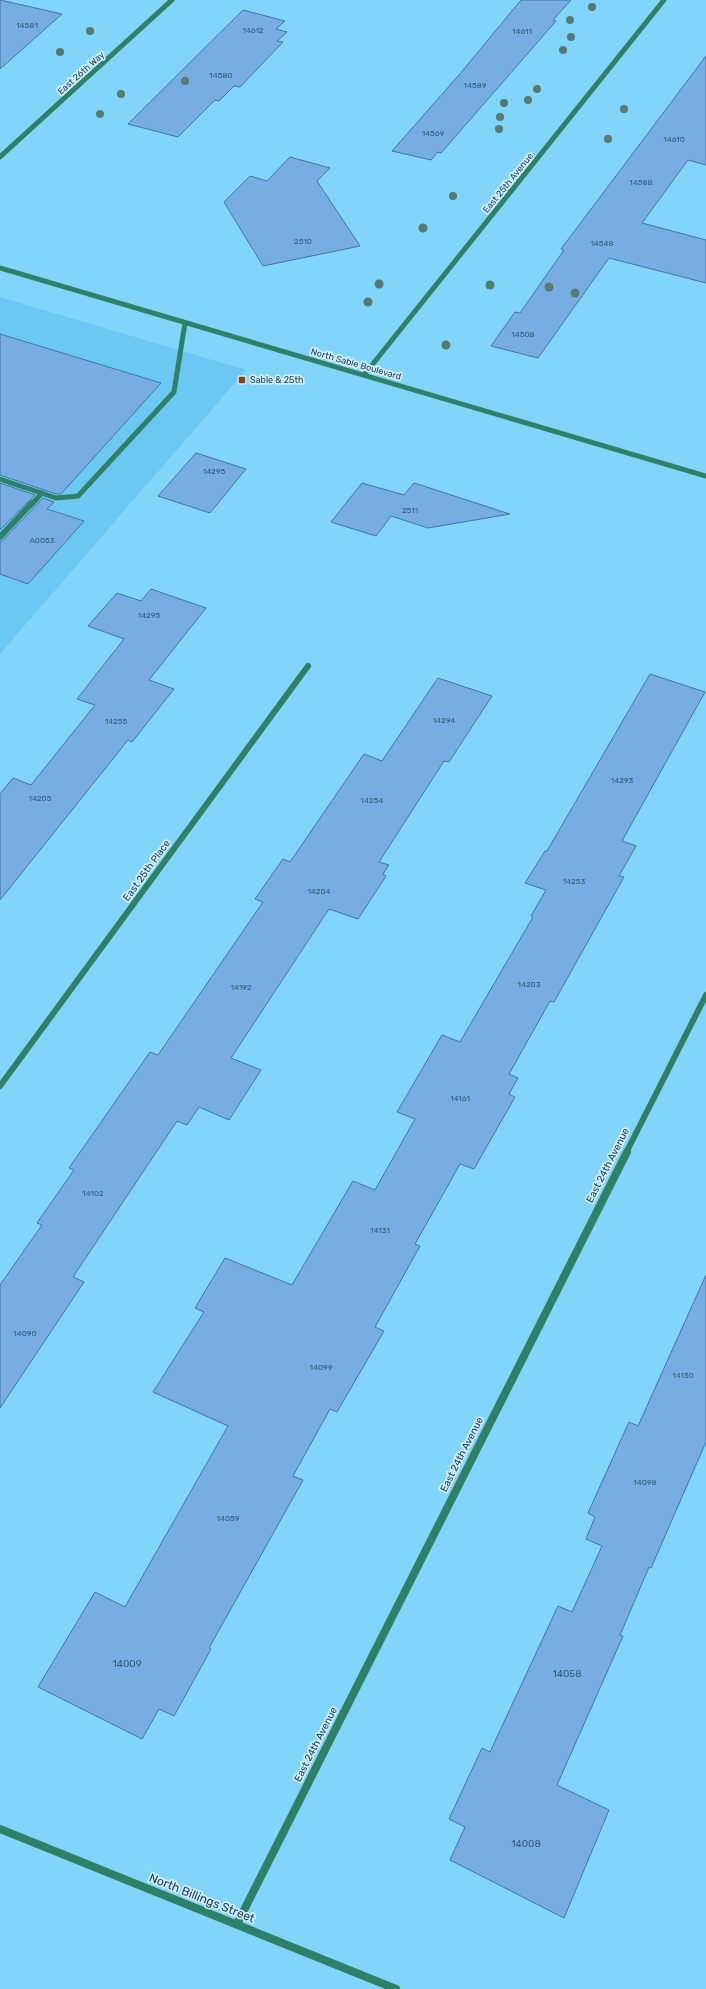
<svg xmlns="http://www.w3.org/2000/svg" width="706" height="1989" viewBox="0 0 706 1989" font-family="Rubik,sans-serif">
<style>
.built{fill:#6bc8f2}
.building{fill:#77ade3;stroke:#4075a7}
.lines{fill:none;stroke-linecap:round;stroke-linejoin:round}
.minor-far2{stroke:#2e8066;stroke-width:5}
.minor-far1{stroke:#2e8066;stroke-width:6}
.minor{stroke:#2e8066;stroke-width:8}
.tree{fill:#567a70}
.poi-dot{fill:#884319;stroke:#cfeefd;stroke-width:1.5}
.labels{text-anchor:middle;stroke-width:3.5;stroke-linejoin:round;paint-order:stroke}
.number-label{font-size:8px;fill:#355d76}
.far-street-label{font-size:9px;fill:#1f4251;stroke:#cfeefd}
.far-poi-label{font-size:9px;fill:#1f4251;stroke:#cfeefd;text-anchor:start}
.street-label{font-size:10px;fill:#1f4251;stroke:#cfeefd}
.near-number-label{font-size:10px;fill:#355d76}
.near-street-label{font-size:12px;fill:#1f4251;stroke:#cfeefd}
</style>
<rect width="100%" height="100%" fill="#81d4fa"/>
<polygon class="built" points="0,297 246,370 0,654"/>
<g class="building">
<polygon points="0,0 62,14 0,69"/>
<polygon points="521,0 571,0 553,20 556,21 441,153 438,152 431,160 392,151 459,75"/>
<polygon points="243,10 285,21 276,29 287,32 277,41 283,42 240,87 234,86 219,101 215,100 178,137 128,124"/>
<polygon points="706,56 706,165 688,160 642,223 706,240 706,283 609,258 538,358 491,346 515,312 520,313 564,250 561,249"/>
<polygon points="290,157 330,168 317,181 360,246 263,266 224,202 250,176 267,181"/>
<polygon points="0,334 161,383 61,494 56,494 0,475"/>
<polygon points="196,453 246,469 210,513 158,496"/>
<polygon points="0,483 35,495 0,530"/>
<polygon points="362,483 404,495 414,483 510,514 428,528 391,516 376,536 331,522"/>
<polygon points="43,498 54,502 47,509 84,521 28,584 0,574 0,542 3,540"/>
<polygon points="151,589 206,608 149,680 174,689 132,742 128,740 0,900 0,794 13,778 31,785 95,705 77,699 124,639 88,626 117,593 141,601"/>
<polygon points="650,674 705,692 622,841 636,846 619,876 624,877 554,1002 550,1001 509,1074 518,1078 509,1094 515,1097 474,1169 460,1164 415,1244 420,1246 375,1327 384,1331 337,1412 330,1409 293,1476 303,1480 209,1648 211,1649 174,1716 159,1709 142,1739 38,1687 95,1592 125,1607 228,1426 153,1392 204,1312 195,1308 225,1258 292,1285 353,1181 375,1190 415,1119 397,1112 442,1035 460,1042 533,917 531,916 546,890 525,883 545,851 547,851"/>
<polygon points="438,678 492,696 449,762 444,761 379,862 389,865 383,874 386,876 358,919 329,909 231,1058 261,1070 229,1120 199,1107 187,1125 177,1121 73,1277 84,1282 0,1408 0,1285 42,1225 37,1223 74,1170 69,1168 150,1052 158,1055 263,902 255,899 283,859 290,862 364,754 382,761"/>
<polygon points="706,1275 706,1442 651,1568 649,1567 620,1635 623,1636 557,1785 609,1810 564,1918 450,1860 465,1827 449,1819 482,1748 490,1752 558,1606 572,1612 602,1546 586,1539 595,1517 588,1513 629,1422 638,1426"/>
</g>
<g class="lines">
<g class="minor-far2">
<polyline points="0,157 172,0"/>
<polyline points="0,268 706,476"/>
<polyline points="364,375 664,0"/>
<polyline points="0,479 56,498 78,496 174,392 185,323"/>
<polyline points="32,504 42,493"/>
</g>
<g class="minor-far1">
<polyline points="0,537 32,503"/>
<polyline points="0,1086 308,666"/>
<polyline points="626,1153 706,995"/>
</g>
<g class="minor">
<polyline points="0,1829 396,1989"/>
<polyline points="237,1924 627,1152"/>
</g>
</g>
<g class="tree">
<circle cx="592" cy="7" r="4"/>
<circle cx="570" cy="20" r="4"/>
<circle cx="90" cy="31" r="4"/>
<circle cx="571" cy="37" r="4"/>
<circle cx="563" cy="50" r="4"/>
<circle cx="60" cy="52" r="4"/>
<circle cx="185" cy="81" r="4"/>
<circle cx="537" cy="89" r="4"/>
<circle cx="121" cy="94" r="4"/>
<circle cx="528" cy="100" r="4"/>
<circle cx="504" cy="103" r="4"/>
<circle cx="624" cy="109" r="4"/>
<circle cx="100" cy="114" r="4"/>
<circle cx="500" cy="117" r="4"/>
<circle cx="499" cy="129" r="4"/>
<circle cx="608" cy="139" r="4"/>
<circle cx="453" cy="196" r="4"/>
<circle cx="423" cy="228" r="4.5"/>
<circle cx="379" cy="284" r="4.5"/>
<circle cx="490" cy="285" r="4.5"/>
<circle cx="549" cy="287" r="4.5"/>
<circle cx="575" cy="293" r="4.5"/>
<circle cx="368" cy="302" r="4.5"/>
<circle cx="446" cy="345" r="4.5"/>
</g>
<rect class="poi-dot" x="238" y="376" width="8" height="8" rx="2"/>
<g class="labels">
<g class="number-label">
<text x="27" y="28">14581</text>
<text x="253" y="33">14612</text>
<text x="522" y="34">14611</text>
<text x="221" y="78">14580</text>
<text x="475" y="88">14589</text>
<text x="433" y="136">14569</text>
<text x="674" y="142">14610</text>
<text x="641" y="185">14588</text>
<text x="303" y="244">2510</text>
<text x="602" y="246">14548</text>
<text x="523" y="337">14508</text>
<text x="214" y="474">14295</text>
<text x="410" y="513">2511</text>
<text x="42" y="543">A0053</text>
<text x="149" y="618">14295</text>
<text x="444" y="723">14294</text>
<text x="116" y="724">14255</text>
<text x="622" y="783">14293</text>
<text x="40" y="801">14205</text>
<text x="372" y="803">14254</text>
<text x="574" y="884">14253</text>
<text x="319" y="894">14204</text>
<text x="529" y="987">14203</text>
<text x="241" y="990">14192</text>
<text x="460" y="1101">14161</text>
<text x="93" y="1196">14102</text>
<text x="380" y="1233">14131</text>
<text x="25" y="1336">14090</text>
<text x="321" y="1370">14099</text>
<text x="683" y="1378">14130</text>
<text x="645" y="1485">14098</text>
<text x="228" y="1521">14059</text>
</g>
<g class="far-street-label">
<text transform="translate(81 73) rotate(-42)" y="3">East 26th Way</text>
<text transform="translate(508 183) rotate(-51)" y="3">East 25th Avenue</text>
<text transform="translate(356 364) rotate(16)" y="3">North Sable Boulevard</text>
</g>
<g class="far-poi-label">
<text x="250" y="383">Sable &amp; 25th</text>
</g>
<g class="street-label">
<text transform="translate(146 870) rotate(-54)" y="4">East 25th Place</text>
<text transform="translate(607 1165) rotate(-63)" y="4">East 24th Avenue</text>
<text transform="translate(461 1454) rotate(-63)" y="4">East 24th Avenue</text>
<text transform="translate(315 1744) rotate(-63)" y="4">East 24th Avenue</text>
</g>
<g class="near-number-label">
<text x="127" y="1667">14009</text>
<text x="567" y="1677">14058</text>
<text x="526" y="1847">14008</text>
</g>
<g class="near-street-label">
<text transform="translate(202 1898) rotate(22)" y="4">North Billings Street</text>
</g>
</g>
</svg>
